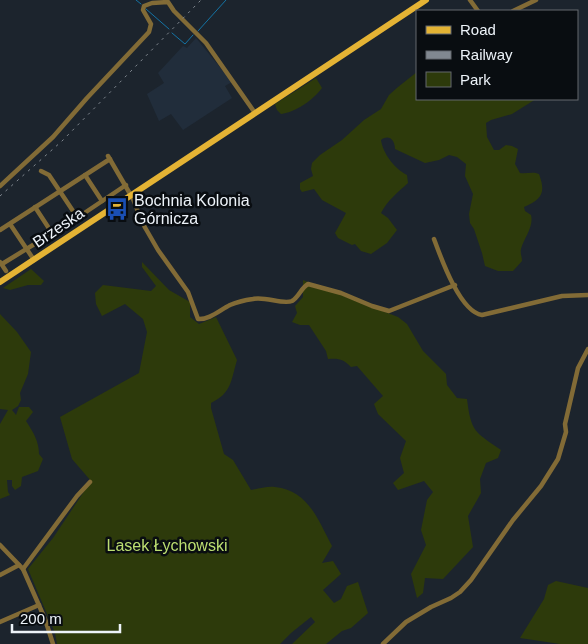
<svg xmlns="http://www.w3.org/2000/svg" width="588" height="644" viewBox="0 0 588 644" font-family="Helvetica,sans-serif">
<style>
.built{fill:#212d3b}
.green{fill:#2d3a0b}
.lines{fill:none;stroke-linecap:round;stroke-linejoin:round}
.stream{stroke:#1473a4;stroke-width:1}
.minor{stroke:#826b36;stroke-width:4.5}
.primary{stroke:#e4b334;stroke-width:6}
.rail{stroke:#818890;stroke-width:1;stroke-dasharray:2.5 5;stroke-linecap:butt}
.labels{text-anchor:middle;stroke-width:5;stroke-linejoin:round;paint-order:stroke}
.poi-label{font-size:16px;fill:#edf3f9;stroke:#090d11;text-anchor:start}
.street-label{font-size:16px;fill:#edf3f9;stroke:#090d11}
.park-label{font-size:16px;fill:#bcde71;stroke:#090d11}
</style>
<rect width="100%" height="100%" fill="#1c242d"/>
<polygon class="built" points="196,38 232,82 225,86 232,98 183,130 171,114 159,121 147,94 164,83 158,73 183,46 187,48"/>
<g class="green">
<path d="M417,72v27h119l-24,15 -21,6 -5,3 1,14 7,13h5l7,-5 6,1 6,3 -3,15 5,9c7,1 13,-2 19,1 7,19 3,25 -15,33l1,4 6,4c3,12 -7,23 -10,34 -1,5 1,7 1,12l-9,10h-15l-13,-5 -3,-13 -8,-24 -4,-6 -1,-9 4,-20 -8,-18 1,-12 -9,-7 -8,-2 -10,5 -14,3 -30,-14c0,-9 -6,-15 -14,-9 2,14 14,29 26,35l1,8c-10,9 -21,18 -27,30l7,5 9,12 -10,13 -16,11 -10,-3 -6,-7 -3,1 -14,-7 -3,-5 11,-20 -24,-13 -8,-11 -12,3 -2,-3v-6l13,-7 -2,-7 1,-6 8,-8 22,-15 22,-20 17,-11 8,-14 9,-8z"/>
<path d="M316,78l6,10c-9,12 -26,24 -41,26l-4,-4 -2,-6z"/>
<path d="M142,262l27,28 21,12v15l9,7 17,-7 21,43c-6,20 -5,33 -26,43v5l13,46 9,6 18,30c7,-1 16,-4 24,-3 34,4 43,33 57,59l-10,17 11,-2 8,13 -18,16 11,13 7,-4 6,-13 11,-4 10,31 -17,15 -9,3 -16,13h-34l23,-22 -4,-5 -20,16 -11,11h-223l-2,-11 -27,-64 25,-31 38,-57 -19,-22 -12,-42 79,-44 8,-41 -4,-13 -18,-15 -23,12 -6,-12 -1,-11 8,-8 48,6 5,-5 -14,-19z"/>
<polygon points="31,269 44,281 41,285 28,285 10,290 3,288"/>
<path d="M303,280l95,37 9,7 16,27 23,23 1,11 10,13 10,1c4,33 8,33 34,51l-3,8 -12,5 -6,16 1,14 -13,23 5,31 -30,32 -18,-1 -2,15 -6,5 -6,-24 15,-29 -5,-15 6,-30 6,-8 -9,-11 -26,9 -5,-7 11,-10 -4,-15 6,-17 -28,-27 -4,-10 9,-8 -26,-30 -6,1c-8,-8 -12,-9 -23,-8l-2,-8 -17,-26h-9l-8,-3 5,-9 -2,-7 8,-9z"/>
<path d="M0,314l17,18 14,20 -3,22 -8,19 1,7 -3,6 -6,4 4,5 3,-8h10l4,5 -7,9c7,11 13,20 13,33l4,5 -5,12 -16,6 -1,9 -6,4 -3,-4v-6h-5l1,12 2,3 -10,4v16v-91l8,-14 -8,-1z"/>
<polygon points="556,581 588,588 588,644 560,644 520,638 544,599 548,585"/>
</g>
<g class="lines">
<g class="stream">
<polyline points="136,0 141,4"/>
<polyline points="146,9 169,29"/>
<polyline points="198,31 226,0"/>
<polyline points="172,33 185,44 193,35"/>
</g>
<g class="minor">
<polyline points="470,0 478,11"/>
<polyline points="513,11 536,0"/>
<path d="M108,156l25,43 10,25 15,26 30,42 10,27c11,1 22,-9 32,-14 7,-3 16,-5 23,-6 12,-3 30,6 39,2 7,-4 9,-13 16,-17l33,9 31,13 17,5 66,-26"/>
<polyline points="41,171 49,175 77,217"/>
<polyline points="85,175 102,201"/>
<polyline points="0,186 53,137 87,98 149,32 151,24 143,10 144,6 152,3 168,2 174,11 206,43 255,113"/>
<polyline points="35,207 52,233"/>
<polyline points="10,224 34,260"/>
<polyline points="0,230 110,159"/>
<path d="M434,239c7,19 26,73 48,76l80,-19 26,-1"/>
<polyline points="0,262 6,271"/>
<polyline points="2,264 77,218 126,185"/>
<polyline points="0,545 23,569 45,619 53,644"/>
<polyline points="23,569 77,496 90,482"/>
<polyline points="0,575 19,565"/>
<polyline points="0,622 39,605"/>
<polyline points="383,644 406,622 431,607 451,598 460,592 471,580 513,520 541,486 558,459 566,432 565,424 578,368 588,349"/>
</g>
<polyline class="primary" points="0,282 426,0"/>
<polyline class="rail" points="0,196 62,141 201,0"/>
</g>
<defs>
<symbol id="bus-bare" viewBox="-9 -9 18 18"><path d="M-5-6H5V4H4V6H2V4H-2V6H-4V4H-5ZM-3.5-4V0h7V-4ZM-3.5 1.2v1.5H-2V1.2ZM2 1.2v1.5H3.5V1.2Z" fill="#1a4fb4" stroke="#090d11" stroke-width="2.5" paint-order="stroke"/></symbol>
</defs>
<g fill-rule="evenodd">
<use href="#bus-bare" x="101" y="193" width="32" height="32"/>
</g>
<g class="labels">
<g class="poi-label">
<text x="134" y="206">Bochnia Kolonia<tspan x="134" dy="18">Górnicza</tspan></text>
</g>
<g class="street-label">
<text transform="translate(58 227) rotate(-34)" y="6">Brzeska</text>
</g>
<g class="park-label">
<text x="167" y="551">Lasek Łychowski</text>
</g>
</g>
<rect x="416" y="10" width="162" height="90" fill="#090d11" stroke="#64696e"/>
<rect x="426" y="26" width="25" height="8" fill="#e4b334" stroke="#64696e"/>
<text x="460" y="35" font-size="15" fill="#edf3f9">Road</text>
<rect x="426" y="51" width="25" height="8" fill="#818890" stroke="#64696e"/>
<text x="460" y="60" font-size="15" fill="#edf3f9">Railway</text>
<rect x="426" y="72" width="25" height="15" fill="#2d3a0b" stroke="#64696e"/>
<text x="460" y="85" font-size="15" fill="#edf3f9">Park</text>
<path d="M12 624v8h108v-8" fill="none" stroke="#edf3f9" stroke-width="2.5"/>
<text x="20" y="624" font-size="15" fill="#edf3f9" stroke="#090d11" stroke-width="4" paint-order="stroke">200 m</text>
</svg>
